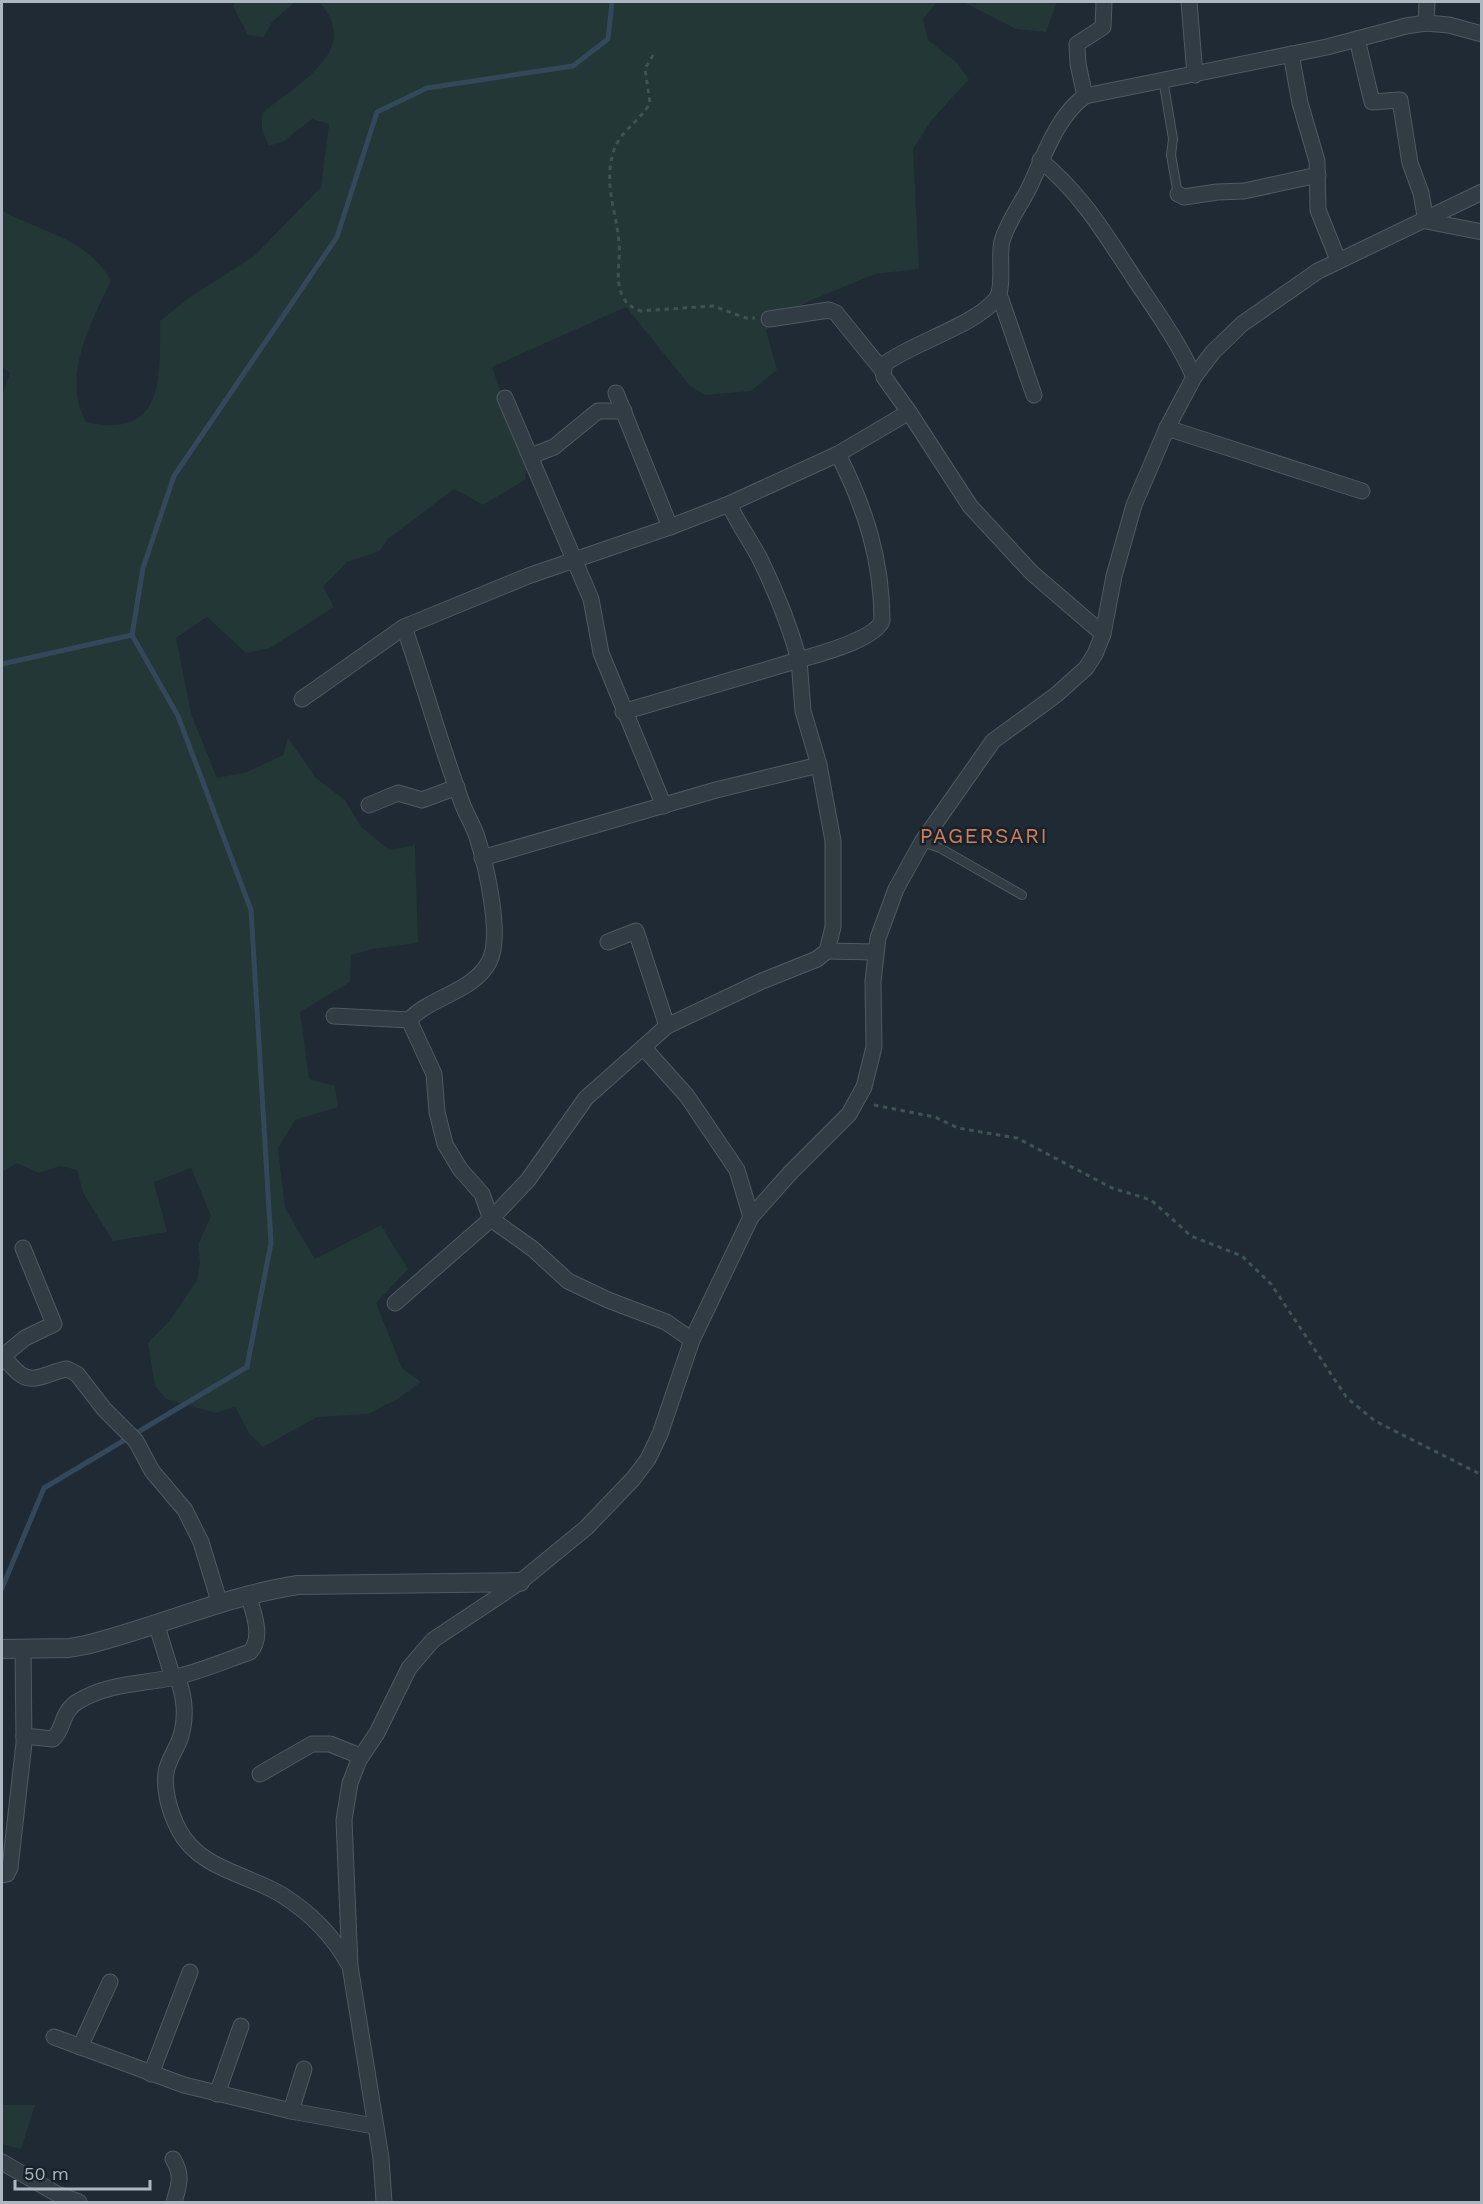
<svg xmlns="http://www.w3.org/2000/svg" width="1483" height="2204" viewBox="0 0 1483 2204" font-family="'Work Sans',sans-serif">
<style>
.green{fill:#223736}
.lines{fill:none;stroke-linecap:round;stroke-linejoin:round}
.stream{stroke:#33485b;stroke-width:5}
.service-casing{stroke:#505a63;stroke-width:10}
.minor-casing{stroke:#505a63;stroke-width:17}
.tertiary-casing{stroke:#505a63;stroke-width:20}
.path{stroke:#405354;stroke-width:3;stroke-dasharray:4.5 4.5;stroke-linecap:butt}
.service{stroke:#323c45;stroke-width:8}
.minor{stroke:#323c45;stroke-width:15}
.tertiary{stroke:#323c45;stroke-width:18}
.labels{text-anchor:middle;stroke-width:5;stroke-linejoin:round;paint-order:stroke}
.quarter-label{font-size:21px;letter-spacing:1.5px;fill:#ce805b;stroke:#182129}
</style>
<rect width="100%" height="100%" fill="#1f2a34"/>
<g class="green">
<polygon points="235,2 295,2 272,22 264,37 248,35 233,6"/>
<path d="M319,2h618l-14,17 5,21 28,22 13,17 -38,42 -18,28 6,120 -44,5 -68,28 -41,28 11,40 -26,21 -46,4 -15,-9 -64,-79 -134,60 35,98 -2,15 -42,25 -29,-16 -66,50 -8,12 -33,11 -24,25 11,20 -64,41 -24,5 -39,-36 -31,21 15,76 26,64 30,-6 36,-17 5,-17 28,40 29,22 16,27 29,23 25,-5 3,98 -46,6 -21,6 -1,27 -50,30 9,67 26,7 3,21 -43,13 -17,28 7,60 30,51 66,-34 27,44 -32,34 26,65 19,14 -22,16 -31,16 -51,3 -54,30 -14,-14 -14,-26 -19,6 -50,-14 -11,-13 -7,-43 22,-23 27,-40 3,-18 -2,-17 13,-29 -20,-48 -37,14 13,50 -54,9 -30,-48 -6,-23 -17,-4 -21,7 -22,-10 -15,9v-777l8,-22 -8,-6v-156c38,20 87,28 109,70 -20,41 -50,96 -25,141 79,18 74,-45 74,-101l26,-21 68,-44 67,-69 8,-63 -17,-5 -28,22 -15,5 -7,-16v-17c34,-28 102,-63 57,-111z"/>
<polygon points="963,2 1057,2 1046,32 1016,29"/>
<polygon points="2,2105 35,2105 21,2149 2,2144"/>
</g>
<g class="lines">
<g class="stream">
<polyline points="2,664 132,635"/>
<polyline points="2,1588 44,1488 247,1367 271,1243 251,910 178,716 132,635 143,568 174,476 337,237 377,112 427,88 573,66 608,39 612,2"/>
</g>
<defs>
<g id="service">
<polyline points="1163,79 1173,139 1171,155 1178,194"/>
<polyline points="922,842 940,848 1022,895"/>
</g>
<g id="minor">
<polyline points="1189,2 1195,75"/>
<polyline points="1426,23 1427,2"/>
<polyline points="1357,39 1372,102 1400,100 1410,163 1421,193 1426,221 1482,232"/>
<polyline points="1291,54 1300,103 1317,161 1318,210 1338,260"/>
<polyline points="1085,96 1078,64 1077,44 1103,27 1104,2"/>
<path d="M1040,160c41,33 66,75 94,118 22,33 44,63 60,99"/>
<polyline points="1178,194 1184,197 1217,192 1244,191 1318,175"/>
<polyline points="999,294 1034,395"/>
<polyline points="769,319 829,310 836,313 883,371"/>
<polyline points="616,393 670,527"/>
<polyline points="505,398 591,599 601,653 664,806"/>
<path d="M909,412l-25,-35 -1,-6 3,-8c29,-21 89,-38 110,-64 9,-11 2,-42 6,-58 6,-20 18,-35 27,-53 15,-31 27,-71 56,-92l242,-49 79,-21 20,-3 23,2 33,9"/>
<polyline points="1167,428 1362,491"/>
<polyline points="531,456 554,447 598,411 624,411"/>
<polyline points="404,627 528,576 670,527 729,504 838,454 909,412 970,506 1032,573 1103,634"/>
<path d="M302,699l102,-72c20,57 36,116 57,173 4,13 12,24 16,37 9,28 26,100 12,125 -16,30 -57,34 -80,58l25,54 3,38 8,32 15,25 22,25 9,25 42,30 35,32 40,19 58,22 26,18"/>
<path d="M623,712l176,-52c-9,-33 -23,-68 -38,-99 -10,-20 -23,-37 -32,-57"/>
<polyline points="369,805 398,793 422,800 457,787"/>
<polyline points="482,858 716,790 819,765"/>
<polyline points="608,942 636,931 667,1026"/>
<polyline points="827,951 875,952"/>
<polyline points="334,1016 409,1020"/>
<polyline points="644,1048 687,1096 737,1170 751,1217"/>
<path d="M395,1303l96,-84 37,-39 58,-82 81,-72 95,-45 55,-22 10,-8 6,-24v-86l-14,-76 -16,-54 -4,-51c20,-6 75,-20 83,-39 0,-62 -17,-113 -44,-167"/>
<path d="M2,1357c6,4 11,12 18,17 14,11 31,-3 47,-5l10,5 27,35 32,32 16,30 33,39 16,32 18,59"/>
<polyline points="2,1357 25,1338 54,1324 23,1248"/>
<polyline points="156,1623 173,1678"/>
<path d="M177,1676c8,22 10,41 3,63 -4,10 -10,19 -13,29 -5,19 3,45 12,62 20,39 69,44 103,65 27,17 51,41 66,68"/>
<path d="M24,1736l29,3c11,-9 8,-27 24,-37 29,-18 61,-18 94,-24 26,-5 53,-17 79,-26 14,-15 3,-40 -2,-58"/>
<polyline points="260,1774 312,1744 330,1744 360,1756 359,1760"/>
<polyline points="2,1875 7,1874 10,1868 24,1743 23,1648"/>
<polyline points="54,2037 184,2085 291,2111 374,2126"/>
<polyline points="80,2047 110,1982"/>
<polyline points="151,2074 190,1972"/>
<polyline points="217,2094 241,2026"/>
<polyline points="291,2111 304,2069"/>
<path d="M173,2159c10,16 6,27 1,43"/>
<polyline points="2,2162 57,2194 79,2202"/>
<polyline points="384,2202 381,2158 350,1966 344,1820 350,1783 359,1760 377,1733 409,1668 433,1640 520,1582 586,1528 633,1479 648,1459 660,1434 692,1340 751,1217 791,1172 849,1114 864,1087 874,1047 873,981 878,938 896,889 922,842 993,741 1056,695 1086,668 1095,654 1103,634 1114,576 1134,505 1167,428 1194,377 1213,352 1242,324 1318,271 1482,192"/>
</g>
<path id="tertiary" d="M2,1649l67,-1 17,-3c72,-18 139,-49 212,-60l222,-3"/>
</defs>
<use href="#service" class="service-casing"/>
<use href="#minor" class="minor-casing"/>
<use href="#tertiary" class="tertiary-casing"/>
<g class="path">
<path d="M653,55l-8,14 5,34c-9,17 -29,27 -36,47 -11,33 2,60 5,92 2,19 -5,37 4,55 4,8 10,11 18,14l72,-5 33,12h9"/>
<polyline points="874,1105 935,1117 958,1128 1017,1138 1112,1188 1151,1200 1191,1236 1242,1256 1271,1284 1347,1398 1375,1421 1482,1475"/>
</g>
<use href="#service" class="service"/>
<use href="#minor" class="minor"/>
<use href="#tertiary" class="tertiary"/>
</g>
<g class="labels">
<g class="quarter-label">
<text x="984" y="843">PAGERSARI</text>
</g>
</g>
<rect width="1483" height="2204" fill="none" stroke="#acb7c2" stroke-width="6"/>
<path d="M15 2180v9h135v-9" fill="none" stroke="#acb7c2" stroke-width="3"/>
<text x="24" y="2180" font-size="18" fill="#acb7c2" stroke="#182129" stroke-width="4.5" paint-order="stroke">50 m</text>
</svg>
